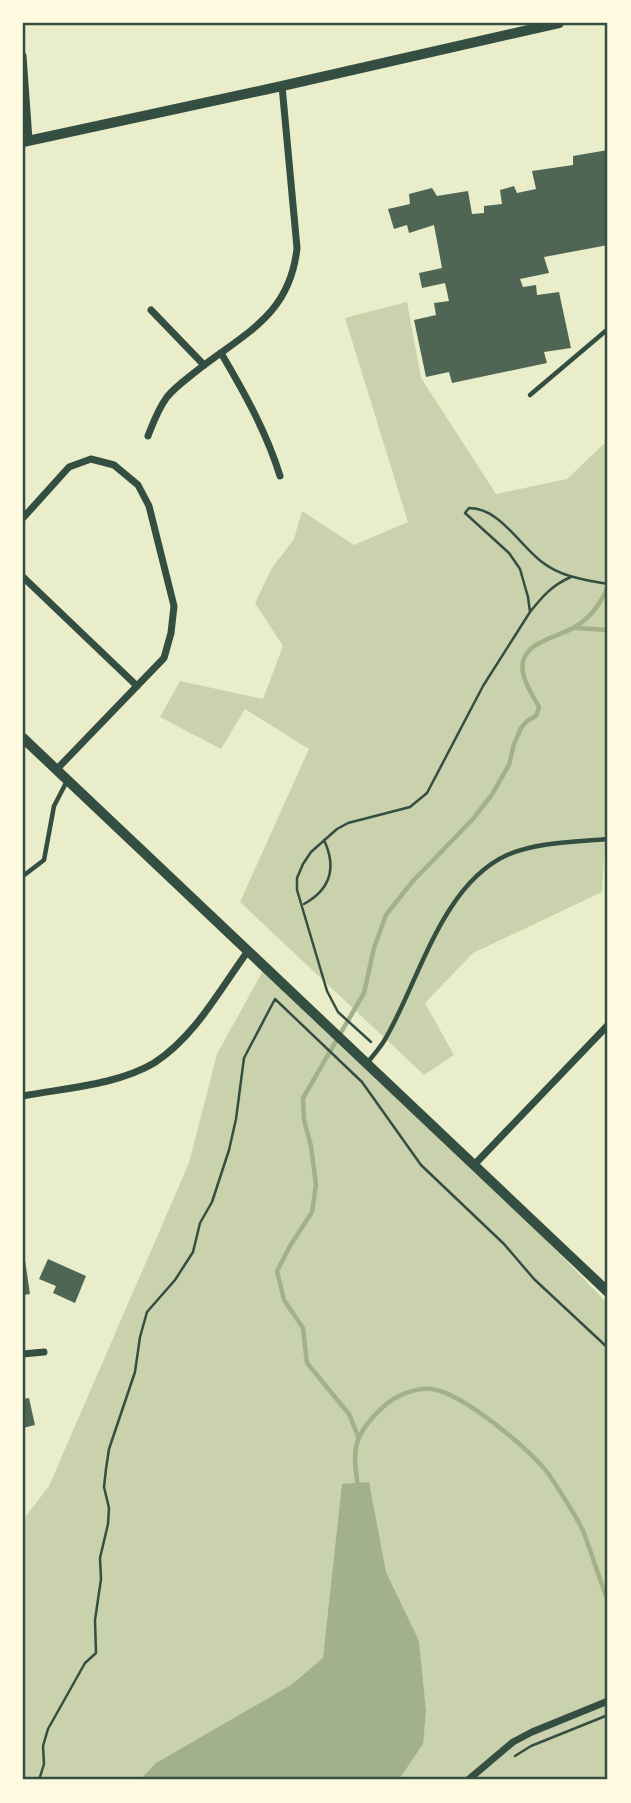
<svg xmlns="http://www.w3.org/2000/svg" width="631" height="1803" viewBox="0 0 631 1803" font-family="Figtree,sans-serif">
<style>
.green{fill:#cad2ad}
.water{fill:#a3b18a}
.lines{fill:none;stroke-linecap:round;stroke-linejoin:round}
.stream{stroke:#a3b18a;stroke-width:4.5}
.building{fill:#4f6655}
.path{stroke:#344e41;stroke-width:2.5}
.service{stroke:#344e41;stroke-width:4.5}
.minor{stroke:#344e41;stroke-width:7}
.tertiary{stroke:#344e41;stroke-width:10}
.neatline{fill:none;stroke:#344e41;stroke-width:2.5}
</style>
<rect width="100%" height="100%" fill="#e9edc9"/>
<g class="green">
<polygon points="407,302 421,378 496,494 567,479 608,440 608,791 602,892 473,953 425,1003 454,1055 424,1075 240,902 309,749 245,709 221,749 160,717 180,681 263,699 283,646 255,603 272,568 294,539 302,511 354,545 408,522 345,318"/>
<polygon points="265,967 474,1165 608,1304 608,1780 23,1780 23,1520 49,1486 189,1163 217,1054"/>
</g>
<polygon class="water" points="369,1482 386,1572 419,1641 426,1711 423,1744 400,1778 397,1780 140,1780 156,1763 291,1685 323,1658 342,1484"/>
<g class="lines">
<g class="stream">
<polyline points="576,628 608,630"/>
<path d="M358,1436l-9,-22 -42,-51 -4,-35 -19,-28 -7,-29 13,-25 22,-34 4,-27 -5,-39 -7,-26 -1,-22 61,-105 10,-45 12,-33 26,-33 60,-62 19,-24 18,-31 5,-21 7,-16 6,-7 9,-5 3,-9c-5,-9 -12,-20 -15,-30 -10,-34 30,-38 49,-49 16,-8 29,-26 35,-42"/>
<path d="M358,1487c-6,-39 -5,-52 25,-80 12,-11 32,-20 49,-18 30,4 101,62 118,87 11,17 25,37 33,55 9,23 16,47 25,70"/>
</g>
</g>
<g class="building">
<polygon points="608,150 608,245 544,257 549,273 520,279 523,287 536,285 537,295 559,292 571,348 544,352 547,363 452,383 449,372 426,377 414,320 436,315 434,303 449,301 445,283 422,288 419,273 442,268 434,225 409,233 407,225 394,229 388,209 410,204 409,194 432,188 437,196 468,191 472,214 484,213 484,206 502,204 500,190 514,186 517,193 536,189 532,171 573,165 573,156"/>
<polygon points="48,1259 86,1276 75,1303 53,1293 56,1286 39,1279"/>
<polygon points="25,1260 30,1294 23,1295 23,1261"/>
<polygon points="29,1398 35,1425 23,1428 23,1399"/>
</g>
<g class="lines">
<g class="path">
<path d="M530,612c12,-15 22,-27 41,-35"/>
<path d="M304,904c27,-15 33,-36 20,-64"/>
<path d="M371,1042l-33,-30 -11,-21 -30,-101v-12l6,-14 8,-12 26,-23 11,-6 62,-16 17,-14 56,-107 47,-74 -2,-15 -8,-28 -11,-16 -44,-40 4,-5c31,0 50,37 73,54 19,15 43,18 66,22"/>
<polyline points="515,1756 531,1746 608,1715"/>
<polyline points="39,1780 44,1764 43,1746 48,1729 85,1663 96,1653 95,1620 101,1579 100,1558 108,1524 109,1508 104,1487 106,1469 109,1449 135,1372 140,1337 147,1312 175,1280 193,1252 200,1223 212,1202 229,1150 236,1119 244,1058 275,999 362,1082 421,1165 504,1244 534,1279 608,1348"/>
</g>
<g class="service">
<polyline points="530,395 608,329"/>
<polyline points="23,876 44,860 54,806 67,781"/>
<path d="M367,1063c6,-7 12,-14 17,-22 35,-58 56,-155 123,-186 31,-13 68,-13 101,-16"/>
</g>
<g class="minor">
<polyline points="23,56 29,140"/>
<polyline points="151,310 204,365"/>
<path d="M221,353c23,39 46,80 59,123"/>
<path d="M148,436c5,-13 10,-27 19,-39 9,-11 21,-19 32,-28 48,-37 91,-55 98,-121l-15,-162"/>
<polyline points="23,518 69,467 91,459 114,465 138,485 149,506 174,606 171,633 164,658 56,770"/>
<polyline points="23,577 137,686"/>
<path d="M23,1096c42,-8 94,-11 131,-33 41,-26 66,-74 94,-112"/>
<polyline points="474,1165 608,1025"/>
<polyline points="23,1354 44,1352"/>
<polyline points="468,1780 513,1742 532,1732 608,1701"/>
</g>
<g class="tertiary">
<polyline points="23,142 282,86 559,23"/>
<polyline points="23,738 608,1292"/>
</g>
</g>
<rect width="631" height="1803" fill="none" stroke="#fefae0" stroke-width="49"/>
<rect x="24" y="24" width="582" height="1754" class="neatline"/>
</svg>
